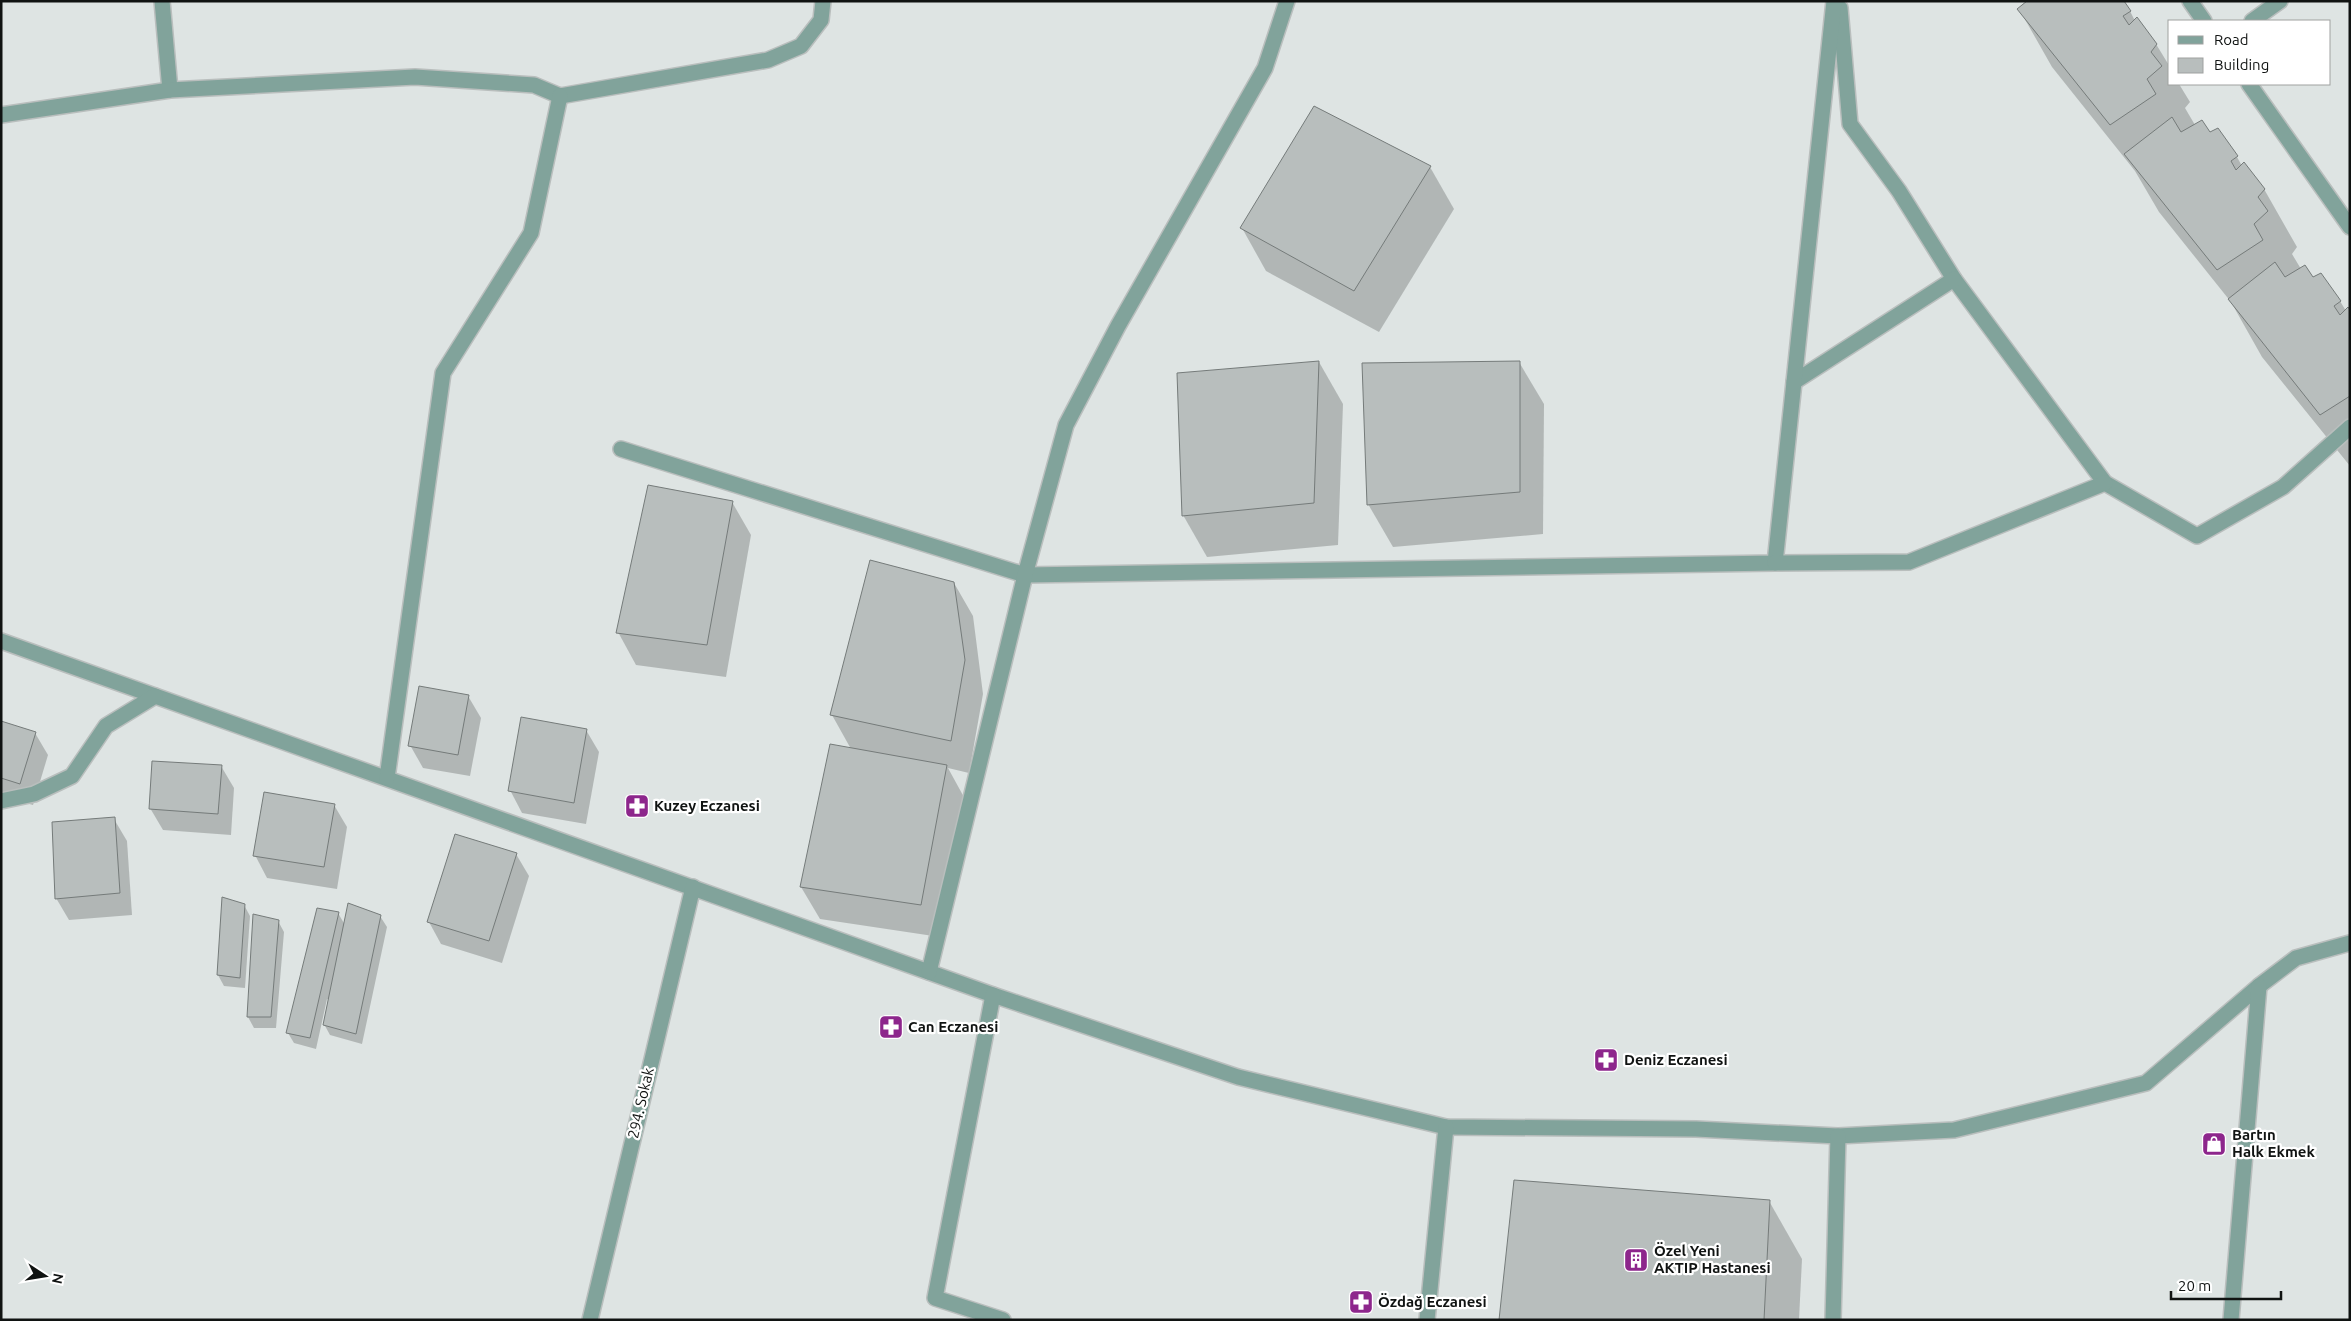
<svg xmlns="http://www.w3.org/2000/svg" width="2351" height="1321" viewBox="0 0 2351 1321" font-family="Ubuntu,sans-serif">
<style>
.shadow{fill:#0003}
.building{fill:#b8bebd;stroke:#757b7a}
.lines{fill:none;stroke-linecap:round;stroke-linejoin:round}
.street-casing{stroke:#b9bebd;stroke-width:18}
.street{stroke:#81a39b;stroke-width:15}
.labels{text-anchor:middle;stroke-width:4.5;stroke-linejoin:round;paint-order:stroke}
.poi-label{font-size:15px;font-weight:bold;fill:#101312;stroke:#fff;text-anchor:start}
.street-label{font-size:15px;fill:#101312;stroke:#fff}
</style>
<rect width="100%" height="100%" fill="#dee4e3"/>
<g class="shadow">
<polygon points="2019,9 2130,11 2135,21 2156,44 2170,67 2170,84 2179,84 2190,102 2185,108 2195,125 2209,134 2237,157 2242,166 2264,189 2297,247 2292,254 2301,269 2340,301 2346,311 2350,312 2350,466 2262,357 2231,302 2159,212 2135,171 2052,67"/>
<polygon points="1430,167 1454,209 1379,332 1266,271 1242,228"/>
<polygon points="1319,362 1343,404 1338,545 1207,557 1183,515"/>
<polygon points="1519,362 1544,404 1543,534 1393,547 1368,504"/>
<polygon points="732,502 751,535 726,677 636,665 618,632"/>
<polygon points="954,583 973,616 983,694 969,773 948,768 965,799 940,937 820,919 801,887 851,749 832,715"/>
<polygon points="468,696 481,718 470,776 423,768 410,745"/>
<polygon points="1,723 35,733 48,755 33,805 1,796"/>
<polygon points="586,730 599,752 586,824 522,813 510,790"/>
<polygon points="221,766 234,788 231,835 163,830 150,808"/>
<polygon points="334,805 347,827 337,889 267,878 255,855"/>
<polygon points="114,819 127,841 132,915 69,920 56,898"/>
<polygon points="516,854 529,876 502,963 441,944 429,922"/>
<polygon points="244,905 250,916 245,988 224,986 218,975"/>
<polygon points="338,913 345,925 380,916 387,927 362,1044 330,1035 324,1024 329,1000 327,999 316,1049 294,1043 288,1033"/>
<polygon points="254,916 278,921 284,932 276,1028 254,1028 248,1017"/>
<polygon points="1769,1201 1802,1259 1799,1320 1500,1320"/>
</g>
<g class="building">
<polygon points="2027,1 2124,1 2131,11 2123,16 2129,25 2137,17 2157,44 2151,52 2162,66 2147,79 2156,94 2110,125 2017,9"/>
<polygon points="1314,106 1431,166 1354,291 1240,228"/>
<polygon points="2172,117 2181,132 2202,120 2210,132 2218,128 2238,156 2231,161 2236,170 2244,162 2265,189 2258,197 2268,211 2254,224 2263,240 2217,270 2124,154"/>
<polygon points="2275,262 2285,277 2305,265 2313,277 2321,273 2341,301 2334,306 2340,315 2348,307 2350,310 2350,396 2320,415 2228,299"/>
<polygon points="1319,361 1314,503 1182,516 1177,373"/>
<polygon points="1520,361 1520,492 1367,505 1362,363"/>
<polygon points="648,485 733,501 707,645 616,633"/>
<polygon points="870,560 954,582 965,660 951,741 830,715"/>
<polygon points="419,686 469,695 458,755 408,746"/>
<polygon points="521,717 587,729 574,803 508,791"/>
<polygon points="1,721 36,732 20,784 1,778"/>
<polygon points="830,744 947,765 921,905 800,887"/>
<polygon points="152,761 222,765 218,814 149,809"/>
<polygon points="264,792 335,804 324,867 253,856"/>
<polygon points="115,817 120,893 55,899 52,822"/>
<polygon points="455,834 517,853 489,941 427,922"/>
<polygon points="222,897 245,904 240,978 217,975"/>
<polygon points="348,903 381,915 356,1034 323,1025"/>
<polygon points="317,908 339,912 310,1038 286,1033"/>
<polygon points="253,914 279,920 271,1017 247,1017"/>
<polygon points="1514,1180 1770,1200 1764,1320 1499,1320"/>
</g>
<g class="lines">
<defs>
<g id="street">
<polyline points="162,1 170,90"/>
<polyline points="2190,1 2204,21"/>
<polyline points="1840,8 1850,124 1899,191 1954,279 2105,483 2197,536 2283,487 2350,427"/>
<polyline points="2252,21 2280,1"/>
<polyline points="2249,84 2350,227"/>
<polyline points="1,115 170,90 415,77 534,85 560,96 768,60 801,46 821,20 823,1"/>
<polyline points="1794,382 1954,279"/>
<polyline points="621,449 1025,575 1775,563 1834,1"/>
<polyline points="1775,563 1909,562 2105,483"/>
<polyline points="1,641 993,995 1238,1077 1446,1127 1696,1129 1838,1136 1954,1130 2146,1083 2259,986 2296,958 2350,943"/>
<polyline points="387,778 443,373 531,233 560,96"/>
<polyline points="1,801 34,794 72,776 106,726 155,696"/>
<polyline points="929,972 1025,575 1066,425 1118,326 1265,68 1287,1"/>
<polyline points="993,995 935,1298 1003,1320"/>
<polyline points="590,1320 693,887"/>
<polyline points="1427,1320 1446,1127"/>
<polyline points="1833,1320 1838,1136"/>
<polyline points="2231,1320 2259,986"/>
</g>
</defs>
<use href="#street" class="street-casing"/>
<use href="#street" class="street"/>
</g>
<defs>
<symbol id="pharmacy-square" viewBox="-11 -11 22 22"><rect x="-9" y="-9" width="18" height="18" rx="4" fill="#8d268c" stroke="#fff"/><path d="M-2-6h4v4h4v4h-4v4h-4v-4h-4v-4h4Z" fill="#fff"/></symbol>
<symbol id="shop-square" viewBox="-11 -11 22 22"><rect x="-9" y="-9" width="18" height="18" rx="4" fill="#8d268c" stroke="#fff"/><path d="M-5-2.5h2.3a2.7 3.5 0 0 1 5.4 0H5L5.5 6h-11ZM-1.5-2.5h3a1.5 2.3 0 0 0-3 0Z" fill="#fff"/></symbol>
<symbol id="building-square" viewBox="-11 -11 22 22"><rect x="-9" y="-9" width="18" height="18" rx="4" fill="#8d268c" stroke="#fff"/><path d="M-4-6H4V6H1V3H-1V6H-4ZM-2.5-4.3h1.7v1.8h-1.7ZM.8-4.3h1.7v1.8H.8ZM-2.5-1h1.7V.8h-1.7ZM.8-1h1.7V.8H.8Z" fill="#fff"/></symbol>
</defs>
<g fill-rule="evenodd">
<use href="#pharmacy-square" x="623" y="792" width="28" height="28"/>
<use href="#pharmacy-square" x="877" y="1013" width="28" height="28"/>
<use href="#pharmacy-square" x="1592" y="1046" width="28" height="28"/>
<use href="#shop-square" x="2200" y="1130" width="28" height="28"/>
<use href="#building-square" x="1622" y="1246" width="28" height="28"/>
<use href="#pharmacy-square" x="1347" y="1288" width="28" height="28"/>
</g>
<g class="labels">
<g class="poi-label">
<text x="654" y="811">Kuzey Eczanesi</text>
<text x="908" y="1032">Can Eczanesi</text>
<text x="1624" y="1065">Deniz Eczanesi</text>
<text x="2232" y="1140">Bartın<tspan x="2232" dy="17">Halk Ekmek</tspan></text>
<text x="1654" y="1256">Özel Yeni<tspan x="1654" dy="17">AKTIP Hastanesi</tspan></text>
<text x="1378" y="1307">Özdağ Eczanesi</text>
</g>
<g class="street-label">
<text transform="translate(641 1103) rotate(-77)" y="5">294. Sokak</text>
</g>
</g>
<rect width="2351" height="1321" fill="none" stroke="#101312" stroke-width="5"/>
<rect x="2168" y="20" width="162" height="65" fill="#ffffff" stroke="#9fa1a0"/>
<rect x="2178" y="36" width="25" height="8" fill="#81a39b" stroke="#9fa1a0"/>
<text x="2214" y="45" font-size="15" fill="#101312">Road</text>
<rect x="2178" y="58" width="25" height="15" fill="#b8bebd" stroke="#9fa1a0"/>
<text x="2214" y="70" font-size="15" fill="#101312">Building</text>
<g transform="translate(45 1276) rotate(102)" stroke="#ffffff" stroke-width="4" paint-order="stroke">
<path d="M0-4L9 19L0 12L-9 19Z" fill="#101312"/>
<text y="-8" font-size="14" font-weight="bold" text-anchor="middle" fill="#101312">N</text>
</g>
<path d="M2171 1291v8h110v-8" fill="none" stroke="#101312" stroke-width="2.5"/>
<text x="2178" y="1291" font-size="15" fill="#101312" stroke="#ffffff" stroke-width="4" paint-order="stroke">20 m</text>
</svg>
